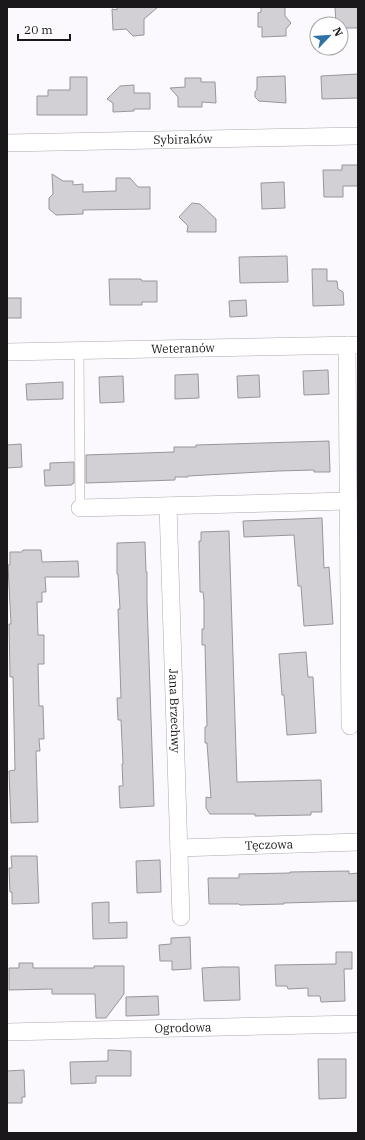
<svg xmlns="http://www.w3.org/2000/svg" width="365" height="1140" viewBox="0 0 365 1140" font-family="'IBM Plex Serif',serif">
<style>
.building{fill:#d2cfd5;stroke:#99959b}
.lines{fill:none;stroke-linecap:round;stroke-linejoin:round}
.service-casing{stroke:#ada9af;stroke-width:10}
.minor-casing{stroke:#ada9af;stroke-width:18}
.service{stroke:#fff;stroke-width:9}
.minor{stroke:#fff;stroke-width:17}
.labels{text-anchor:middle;stroke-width:3;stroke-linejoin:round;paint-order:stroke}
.street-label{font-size:12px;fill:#1a181a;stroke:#fff}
</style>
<rect width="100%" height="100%" fill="#fcf9fe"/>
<g class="building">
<polygon points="117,7 158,7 144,19 144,35 133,36 126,29 113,30 112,9 117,10"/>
<polygon points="261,7 285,7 285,16 291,23 286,29 286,36 262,37 262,27 258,27 258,13 261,12"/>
<polygon points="335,7 358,7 358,28 344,28 344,27 341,27 341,24 336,24"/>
<polygon points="358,74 358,98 322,99 321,76"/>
<polygon points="285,76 286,103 259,101 255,97 255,92 257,89 257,77"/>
<polygon points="70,77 87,77 87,115 37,115 37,96 48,96 48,90 70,90"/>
<polygon points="185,78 201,78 201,82 215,82 216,103 202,102 202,107 178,107 178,97 170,88 185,87"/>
<polygon points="134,85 134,93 150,93 150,109 134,109 134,111 113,112 113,103 107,99 120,86"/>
<polygon points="342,165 358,165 358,186 343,186 343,197 324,197 323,170 342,170"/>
<polygon points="52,174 63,181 73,181 73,185 83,184 83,192 116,191 116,178 130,178 138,187 150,187 150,209 83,210 83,214 56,215 49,209 49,198 53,194"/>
<polygon points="284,182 285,208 262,209 261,183"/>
<polygon points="192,203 200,204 216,219 216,232 187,232 188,226 179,217"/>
<polygon points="287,256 288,282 240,283 239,257"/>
<polygon points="312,269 327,269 327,281 337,281 338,289 343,292 344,305 313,306"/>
<polygon points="109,279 141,279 142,281 157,281 157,302 142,302 142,305 110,305"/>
<rect x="7" y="298" width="14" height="20"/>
<polygon points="246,300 247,316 230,317 229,301"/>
<polygon points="328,370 329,394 304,395 303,371"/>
<polygon points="198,374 199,398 175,399 175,375"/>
<polygon points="259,375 260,397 238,398 237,376"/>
<polygon points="123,376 124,402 100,403 99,377"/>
<polygon points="63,382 63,399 27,400 26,384"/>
<polygon points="329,441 330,472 314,472 314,470 278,471 188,476 188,477 175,477 175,480 86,483 86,455 174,452 174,447 196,447 196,445"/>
<polygon points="21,444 22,467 7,468 7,445"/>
<polygon points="74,462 74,483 72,484 72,485 45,486 44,470 50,470 50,463"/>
<polygon points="322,518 324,568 329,567 333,624 304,626 301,586 298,586 294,535 244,537 243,521"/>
<polygon points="229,531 237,782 321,780 322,812 311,812 311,815 255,816 255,814 210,814 206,808 206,797 211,798 207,743 205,743 205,727 207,726 205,645 202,645 202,629 204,629 204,601 203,592 200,592 199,541 201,541 201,532"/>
<polygon points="145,542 146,572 147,572 147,601 154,806 120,808 119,786 123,786 122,764 123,764 121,720 118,720 117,698 121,698 118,609 120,609 118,574 117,574 117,543"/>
<polygon points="23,550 41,550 42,562 78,561 79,577 45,577 46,592 42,592 42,602 37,602 38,635 44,635 44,664 38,664 39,706 43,706 44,739 39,739 40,751 36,751 38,822 11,823 9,771 15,770 13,677 10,677 9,624 11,624 8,565 10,565 10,552 22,552"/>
<polygon points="306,652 308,677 313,677 316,733 287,735 284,695 282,695 279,654"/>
<polygon points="11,856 37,856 39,903 12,904 12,892 10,892 9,868 12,868"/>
<polygon points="160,860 161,892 137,893 136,861"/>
<polygon points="349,871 349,874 358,873 358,901 284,903 284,904 240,905 239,904 209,904 208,878 239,878 239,874 290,873 290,872"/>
<polygon points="109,902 109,923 127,922 127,938 93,939 92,903"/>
<polygon points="190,937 191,969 172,970 172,961 160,961 159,945 171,944 171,938"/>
<polygon points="336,952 352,952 352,969 344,969 345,1001 321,1002 320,996 308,996 308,988 288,989 287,986 276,986 275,965 336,964"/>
<polygon points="19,963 33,963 33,968 94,968 94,966 124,966 124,994 106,1018 96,1018 95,994 52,994 52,989 9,990 9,968 19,968"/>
<polygon points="220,967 239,967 240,1000 204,1001 202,968"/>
<polygon points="158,996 159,1015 126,1016 126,997"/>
<polygon points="108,1050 131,1051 131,1076 96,1076 96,1083 71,1084 70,1062 108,1061"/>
<polygon points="318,1059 346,1059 346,1098 319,1099"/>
<polygon points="24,1070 25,1097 22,1097 22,1103 7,1103 7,1071"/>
</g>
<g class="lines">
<defs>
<polyline id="service" points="79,350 80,508"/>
<g id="minor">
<path id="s1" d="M7,143l351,-7"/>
<polyline points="347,345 350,726"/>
<path id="s2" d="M7,352l351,-7"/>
<path id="s3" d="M168,506l13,411"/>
<polyline points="80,508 348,501"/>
<path id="s4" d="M179,848l179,-6"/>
<path id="s5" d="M7,1032l351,-8"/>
</g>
</defs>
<use href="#service" class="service-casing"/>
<use href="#minor" class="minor-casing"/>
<use href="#service" class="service"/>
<use href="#minor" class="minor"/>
</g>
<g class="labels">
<g class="street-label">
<text dy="4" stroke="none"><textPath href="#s1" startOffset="176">Sybiraków</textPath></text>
<text dy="4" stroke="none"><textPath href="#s2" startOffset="176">Weteranów</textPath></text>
<text dy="4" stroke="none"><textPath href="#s3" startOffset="205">Jana Brzechwy</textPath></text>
<text dy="4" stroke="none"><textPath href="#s4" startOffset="90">Tęczowa</textPath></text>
<text dy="4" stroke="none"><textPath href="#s5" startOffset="176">Ogrodowa</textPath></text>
</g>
</g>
<rect width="365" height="1140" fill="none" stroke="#1a181a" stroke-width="16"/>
<g transform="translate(329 36) rotate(65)"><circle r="19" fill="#ffffff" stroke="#a3a3a3"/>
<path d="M0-3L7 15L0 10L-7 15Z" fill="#2e73a8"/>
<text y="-6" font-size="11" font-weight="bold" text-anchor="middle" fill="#1a181a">N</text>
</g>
<path d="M18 34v6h52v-6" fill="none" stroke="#1a181a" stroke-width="2"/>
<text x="24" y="34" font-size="12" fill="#1a181a" stroke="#ffffff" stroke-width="3" paint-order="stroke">20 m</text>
</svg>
